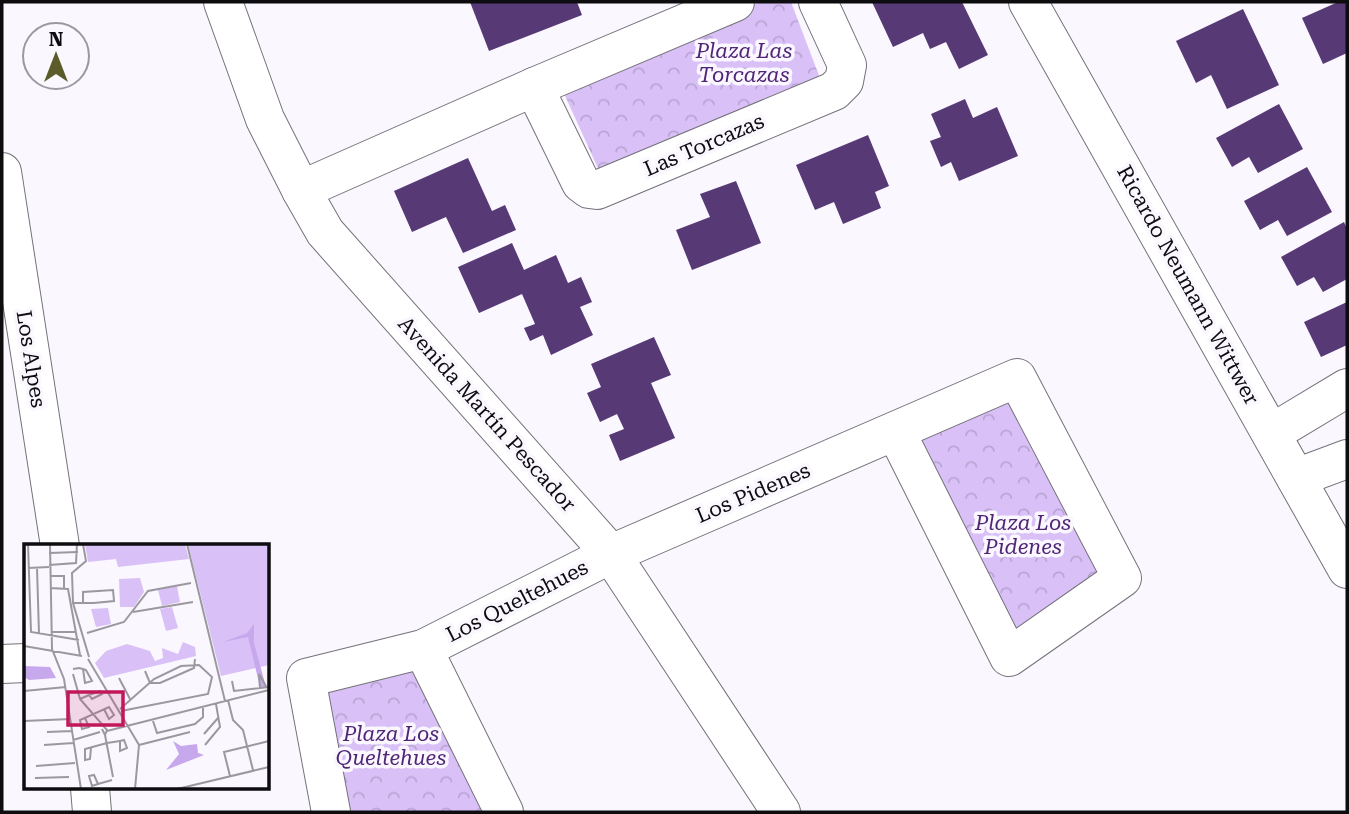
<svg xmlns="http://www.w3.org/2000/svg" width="1349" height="814" viewBox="0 0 1349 814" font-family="'Roboto Serif',serif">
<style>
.park{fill:url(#park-crowns)}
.building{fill:#563975}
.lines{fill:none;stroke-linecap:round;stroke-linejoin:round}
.minor-casing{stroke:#75727a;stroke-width:40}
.minor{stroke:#fff;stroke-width:38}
.labels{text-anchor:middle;stroke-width:7;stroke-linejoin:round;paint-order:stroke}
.park-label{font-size:21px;font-style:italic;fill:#4f2575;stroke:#faf7ff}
.street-label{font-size:21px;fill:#0d0c0f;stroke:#faf7ff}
.inset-road{fill:none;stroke:#9b999f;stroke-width:2}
.view{fill:#c2185b;fill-opacity:0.15;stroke:#c2185b;stroke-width:3.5}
.inset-edge{fill:none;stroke:#0d0c0f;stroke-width:3.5}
</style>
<defs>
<pattern id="park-crowns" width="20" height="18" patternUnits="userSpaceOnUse" patternTransform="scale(1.75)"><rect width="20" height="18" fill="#d9c1f7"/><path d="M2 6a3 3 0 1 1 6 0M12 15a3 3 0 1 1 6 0" fill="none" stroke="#b9a5d3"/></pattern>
</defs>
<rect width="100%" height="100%" fill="#faf7ff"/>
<g class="park">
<polygon points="760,2 791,2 823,86 602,177 561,87"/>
<polygon points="1015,384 1115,576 1011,649 903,434"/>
<polygon points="420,655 497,812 337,812 313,682"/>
</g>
<g class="building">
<polygon points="470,2 577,2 582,15 489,51"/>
<polygon points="872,2 962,2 988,55 959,69 946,42 930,49 923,33 893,47"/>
<polygon points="1338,2 1347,2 1347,53 1323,64 1302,18"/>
<polygon points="1243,9 1279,85 1227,109 1211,75 1196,83 1176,41"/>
<polygon points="965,99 973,118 997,107 1018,156 959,181 951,162 941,167 930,141 941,137 931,114"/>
<polygon points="1279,104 1303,149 1258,173 1249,157 1232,167 1216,138"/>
<polygon points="868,135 889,186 875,192 881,208 843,224 834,202 815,210 796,165"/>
<polygon points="468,158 492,211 505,205 516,230 463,253 446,217 412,232 394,191"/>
<polygon points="1307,167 1332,212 1287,236 1278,220 1260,230 1244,201"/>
<polygon points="736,181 761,243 692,270 676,230 710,217 700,194"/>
<polygon points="1344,222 1347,229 1347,279 1323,292 1314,277 1297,286 1281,257"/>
<polygon points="512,243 524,270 556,255 568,283 581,277 592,302 580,307 593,335 551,355 543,335 530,341 524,328 535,324 522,294 479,313 458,267"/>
<polygon points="1347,302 1347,345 1321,357 1304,322"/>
<polygon points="654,337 671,375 651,383 675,438 620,461 609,435 624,429 617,414 600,422 587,393 601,387 591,364"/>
</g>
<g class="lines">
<defs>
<g id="minor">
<polyline points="223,2 265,119 301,190 325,232 611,554 781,812"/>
<polyline points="1028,2 1347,569"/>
<polyline points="534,87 581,183 589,189 597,190 834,91 844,81 847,65 818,2"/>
<polyline points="2,172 60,546"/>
<polyline points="301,190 534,87 735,2"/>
<polyline points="1272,433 1347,388"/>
<polyline points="1296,478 1347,459"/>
<polyline points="423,649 504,812"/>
<polyline points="2,664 26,663"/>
<polyline points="90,788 92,812"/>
<polyline points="331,812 306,678 423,649 611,554 1017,378 1122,578 1009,657 896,432"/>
</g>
</defs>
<use href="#minor" class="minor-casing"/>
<use href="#minor" class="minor"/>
</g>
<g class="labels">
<g class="park-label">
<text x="744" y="58">Plaza Las<tspan x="744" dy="24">Torcazas</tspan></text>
<text x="1023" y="530">Plaza Los<tspan x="1023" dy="24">Pidenes</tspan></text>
<text x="391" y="741">Plaza Los<tspan x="391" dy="24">Queltehues</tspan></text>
</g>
<g class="street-label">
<text transform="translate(704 145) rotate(-23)" y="7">Las Torcazas</text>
<text transform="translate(1188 285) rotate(61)" y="7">Ricardo Neumann Wittwer</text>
<text transform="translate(31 359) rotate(81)" y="7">Los Alpes</text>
<text transform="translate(487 414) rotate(48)" y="7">Avenida Martín Pescador</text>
<text transform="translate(753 493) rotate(-23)" y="7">Los Pidenes</text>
<text transform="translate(517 601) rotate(-27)" y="7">Los Queltehues</text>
</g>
</g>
<g transform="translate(24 544)">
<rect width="245" height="245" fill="#faf7ff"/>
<path d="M61,0h100l4,15 -71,8 -2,-8 -28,3zM164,0h81v121l-48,11zM116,34l4,14 -10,15h-14l-1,-28zM153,42l3,16 -18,4 -4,-16zM148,63l6,21 -12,3 -6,-22zM84,64l3,16 -15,3 -5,-18zM159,98l12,5 1,9 -92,22 -9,-15 11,-12 21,-7 23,7 5,10 8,-3 -1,-10 16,6z" fill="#d9c1f7"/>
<path d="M230,80v19l12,44h-6l-12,-50 -25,5 24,-9zM0,122l26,1 6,11 -27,2 -5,-3zM149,197l8,5 16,-2 1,9 6,2 -38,15 13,-16z" fill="#c7a8ed"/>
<path d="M110,107l-1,16 -26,2 -4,-11z" fill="#d9c1f7"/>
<path class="inset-road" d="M4,0l3,88 48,8M26,0l2,105 12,30 17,110M59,0l3,17 -14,12 1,30 16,54M163,0l38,157M25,9l29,-1M25,21l27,-2 1,-19M4,24l21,-1M13,24l2,66M26,32h14v12M26,44l18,1 12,66M49,59h21l20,-2 -1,-11 -30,2v11M109,68l60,-10M27,88h25M63,89l37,-11 24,-31 43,-8M0,102l58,10M64,115l51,86 -4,44M49,125l6,-1 4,1 3,1 6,11 -7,2 -2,-14M121,127l5,12h10l34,-15 1,-9M49,130l7,25 27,31 -2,5 -3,-6M95,134l11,21M208,137l2,10 35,-4M236,145l-1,-15 8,14M0,147l42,-4M56,155l9,-4 11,-4 2,3 -10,5 -3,-4M204,156l5,20 10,10 10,40M96,165l34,-30 27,-13 18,-1 13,12 -4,17 -87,17M61,174l4,9 -7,2 -2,-9 29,-13 5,8 -5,4 -5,-10M0,177l47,-2M129,177l4,12 38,-9 8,-7v-9M83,187l162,-41M23,188l25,-1M180,190l14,-16M81,191l8,42M49,196l27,-8M100,196l3,8 -7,3v-10zM20,201l29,-2M115,201l51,-13M181,201l15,-18 -4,-23M67,204l-1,11 -5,1v-11l22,-6 13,-2M12,222l39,-3M206,232l-6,-24 45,-11M11,234l34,-1M74,240l-4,-9 -5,1 3,10 6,-2 14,-4M153,245l92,-22"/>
<path class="view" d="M44,148h55v33h-55z"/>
<rect width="245" height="245" class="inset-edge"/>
</g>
<rect width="1349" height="814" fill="none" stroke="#0d0c0f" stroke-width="7"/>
<g transform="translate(56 56)"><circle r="33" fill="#faf7ff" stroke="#9b999f" stroke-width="2"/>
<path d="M0-5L12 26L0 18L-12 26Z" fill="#5b5c29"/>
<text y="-10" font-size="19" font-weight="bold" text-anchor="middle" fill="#0d0c0f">N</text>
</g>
</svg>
